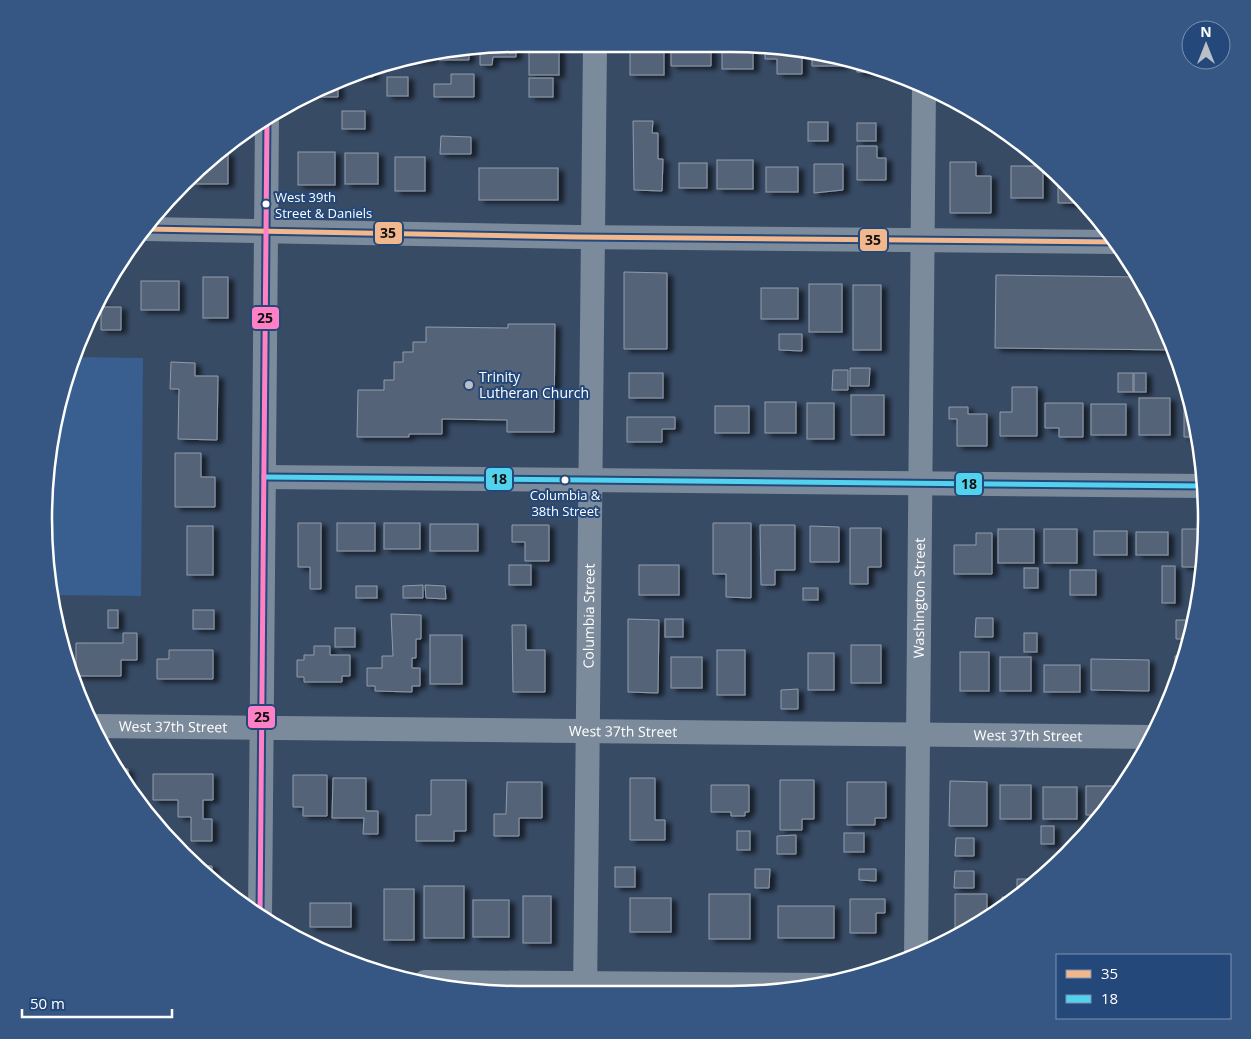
<svg xmlns="http://www.w3.org/2000/svg" width="1251" height="1039" viewBox="0 0 1251 1039" font-family="'Open Sans',sans-serif">
<style>
.green{fill:#385f8f}
.building{fill:#556479;stroke:#8f9bab;filter:url(#shadow)}
.lines{fill:none;stroke-linecap:round;stroke-linejoin:round}
.minor{stroke:#7c8b9c;stroke-width:24}
.bus-1-casing{stroke:#244879;stroke-width:9}
.bus-2-casing{stroke:#244879;stroke-width:9}
.bus-3-casing{stroke:#244879;stroke-width:9}
.bus-1{stroke:#f1b78d;stroke-width:5}
.bus-2{stroke:#53d2ee;stroke-width:5}
.bus-3{stroke:#ff80c5;stroke-width:5}
.bus-dot{fill:#fff;stroke:#244879;stroke-width:2}
.poi-dot{fill:#b9c0c9;stroke:#244879;stroke-width:2}
.labels{text-anchor:middle;stroke-width:4;stroke-linejoin:round;paint-order:stroke}
.bus-label{font-size:13px;fill:#fff;stroke:#244879;text-anchor:start}
.poi-label{font-size:14px;fill:#fff;stroke:#244879;text-anchor:start}
.street-label{font-size:14px;fill:#fff;stroke:#244879}
.rim{fill:none;stroke:#fff;stroke-width:2.5}
.line-badge{stroke:#244879;stroke-width:2}
.pale-badge-label{font-size:14px;text-anchor:middle;font-weight:bold;fill:#111}
</style>
<defs>
<filter id="shadow"><feDropShadow dx="5.5" dy="3" stdDeviation="2.5" flood-color="#0009"/></filter>
</defs>
<rect width="100%" height="100%" fill="#384b65"/>
<polygon class="green" points="74,357 143,358 141,596 52,595 45,488 69,366"/>
<g class="building">
<polygon points="516,44 516,57 493,57 492,65 480,65 480,49"/>
<rect x="529" y="44" width="30" height="31"/>
<rect x="630" y="44" width="34" height="31"/>
<polygon points="671,44 711,45 711,66 671,66"/>
<rect x="722" y="45" width="31" height="24"/>
<polygon points="765,45 802,54 802,74 777,74 777,59 765,59"/>
<polygon points="469,50 469,60 439,60 439,54"/>
<polygon points="432,55 432,60 397,60"/>
<polygon points="812,56 843,64 843,66 812,66"/>
<polygon points="857,67 880,72 857,72"/>
<polygon points="373,70 373,77 355,77"/>
<polygon points="451,74 474,74 474,97 434,97 434,84 451,84"/>
<rect x="387" y="77" width="21" height="19"/>
<rect x="529" y="78" width="24" height="19"/>
<polygon points="338,84 338,97 318,97 318,92"/>
<rect x="342" y="111" width="23" height="18"/>
<polygon points="633,121 653,121 652,133 658,133 658,159 663,159 662,191 634,190"/>
<rect x="808" y="122" width="20" height="19"/>
<rect x="857" y="123" width="19" height="18"/>
<polygon points="441,136 471,137 471,154 440,154"/>
<polygon points="857,146 877,146 877,158 886,158 886,180 857,180"/>
<rect x="298" y="152" width="37" height="33"/>
<polygon points="223,153 228,153 228,184 194,184 194,175"/>
<rect x="345" y="153" width="33" height="31"/>
<rect x="395" y="157" width="30" height="34"/>
<rect x="717" y="160" width="36" height="29"/>
<polygon points="950,162 976,162 976,176 991,176 991,213 950,213"/>
<rect x="679" y="163" width="28" height="25"/>
<polygon points="814,164 843,164 843,190 814,193"/>
<rect x="1011" y="166" width="32" height="32"/>
<rect x="766" y="167" width="32" height="25"/>
<rect x="479" y="168" width="79" height="32"/>
<polygon points="1058,175 1068,183 1085,203 1058,203"/>
<polygon points="624,272 667,273 667,349 624,349"/>
<polygon points="996,275 1138,277 1139,295 1144,295 1144,287 1171,337 1175,350 995,348"/>
<rect x="203" y="277" width="25" height="41"/>
<rect x="141" y="281" width="38" height="29"/>
<rect x="809" y="284" width="33" height="48"/>
<rect x="853" y="285" width="28" height="65"/>
<rect x="761" y="288" width="37" height="31"/>
<polygon points="102,299 102,307 121,307 121,330 101,330 101,309 98,309"/>
<polygon points="508,324 555,324 554,432 507,432 507,420 442,419 442,434 409,434 409,437 357,437 358,390 384,390 384,380 394,380 394,362 403,362 403,352 413,352 413,342 426,342 426,327 508,328"/>
<polygon points="779,334 802,334 802,351 779,350"/>
<polygon points="171,362 195,363 195,376 218,376 217,440 178,439 179,389 170,389"/>
<polygon points="850,368 870,368 869,386 850,386"/>
<polygon points="833,370 848,370 848,390 832,390"/>
<rect x="629" y="373" width="34" height="25"/>
<rect x="1118" y="373" width="15" height="19"/>
<rect x="1134" y="373" width="12" height="19"/>
<polygon points="1012,387 1037,387 1037,436 1000,436 1000,412 1012,412"/>
<rect x="851" y="395" width="33" height="40"/>
<rect x="1139" y="398" width="31" height="37"/>
<polygon points="1184,398 1190,398 1199,437 1184,437"/>
<rect x="765" y="402" width="31" height="31"/>
<rect x="807" y="403" width="27" height="36"/>
<polygon points="1045,403 1083,403 1083,437 1059,437 1059,428 1045,428"/>
<rect x="1091" y="404" width="35" height="31"/>
<rect x="715" y="406" width="34" height="27"/>
<polygon points="949,407 968,407 968,414 987,414 987,446 957,446 957,419 949,419"/>
<polygon points="627,417 675,417 675,429 662,429 662,442 627,442"/>
<polygon points="175,453 201,453 201,477 215,477 215,507 175,507"/>
<polygon points="298,523 321,523 321,589 310,589 310,567 298,567"/>
<rect x="337" y="523" width="38" height="28"/>
<rect x="384" y="523" width="36" height="26"/>
<polygon points="713,523 751,523 751,598 726,597 726,574 713,574"/>
<rect x="430" y="524" width="48" height="27"/>
<polygon points="512,525 549,525 549,561 525,561 525,542 512,542"/>
<polygon points="760,525 795,525 795,570 775,570 775,585 761,585"/>
<rect x="187" y="526" width="26" height="49"/>
<polygon points="810,526 839,527 839,562 810,562"/>
<polygon points="850,528 881,528 881,567 868,567 868,584 850,584"/>
<rect x="998" y="529" width="36" height="34"/>
<rect x="1044" y="529" width="33" height="34"/>
<polygon points="1182,529 1206,529 1201,583 1200,567 1182,567"/>
<rect x="1094" y="531" width="33" height="24"/>
<rect x="1136" y="532" width="32" height="23"/>
<polygon points="976,533 992,533 992,574 954,574 954,545 976,545"/>
<rect x="509" y="565" width="22" height="20"/>
<rect x="639" y="565" width="40" height="30"/>
<rect x="1162" y="566" width="13" height="37"/>
<rect x="1024" y="568" width="14" height="20"/>
<rect x="1070" y="570" width="26" height="25"/>
<polygon points="423,585 423,598 403,598 403,586"/>
<polygon points="425,585 445,586 446,599 426,598"/>
<rect x="356" y="586" width="21" height="12"/>
<rect x="803" y="588" width="15" height="12"/>
<rect x="108" y="610" width="10" height="18"/>
<rect x="193" y="610" width="21" height="19"/>
<polygon points="391,614 421,615 421,639 416,639 416,658 412,658 412,668 420,668 420,686 412,686 412,692 375,691 375,686 367,686 367,668 382,668 382,656 393,656"/>
<polygon points="976,618 993,618 993,637 975,637"/>
<polygon points="628,619 659,620 658,693 628,692"/>
<rect x="665" y="619" width="18" height="18"/>
<polygon points="1176,620 1196,620 1190,639 1176,639"/>
<polygon points="512,625 526,625 526,650 545,650 545,692 513,692"/>
<rect x="335" y="628" width="20" height="19"/>
<polygon points="123,633 137,633 137,660 121,660 121,676 76,676 76,643 123,643"/>
<rect x="1024" y="633" width="13" height="19"/>
<rect x="430" y="635" width="32" height="49"/>
<rect x="851" y="645" width="30" height="38"/>
<polygon points="314,646 330,646 330,655 350,655 350,676 342,676 342,682 304,682 304,677 297,677 297,660 304,660 304,655 314,655"/>
<polygon points="169,650 213,650 213,679 157,679 157,659 169,659"/>
<rect x="717" y="650" width="28" height="45"/>
<rect x="960" y="652" width="29" height="39"/>
<rect x="808" y="653" width="26" height="37"/>
<polygon points="1175,656 1185,656 1175,690"/>
<rect x="671" y="657" width="31" height="31"/>
<rect x="1000" y="657" width="31" height="34"/>
<polygon points="1091,659 1149,660 1149,691 1091,690"/>
<rect x="1044" y="665" width="36" height="27"/>
<polygon points="798,689 798,709 781,709 781,690"/>
<polygon points="116,769 128,769 128,788 124,784"/>
<polygon points="153,774 213,774 213,800 203,800 203,819 212,819 212,841 191,841 191,817 178,817 178,800 153,800"/>
<polygon points="293,775 327,775 327,816 303,816 303,807 293,807"/>
<polygon points="333,778 366,778 366,811 378,811 378,834 363,834 364,818 332,818"/>
<polygon points="630,778 655,778 655,820 665,820 665,840 630,840"/>
<polygon points="431,780 466,780 466,831 454,831 454,841 416,841 416,815 431,815"/>
<polygon points="780,780 814,780 814,819 802,819 802,830 780,830"/>
<polygon points="950,781 987,782 987,826 949,826"/>
<polygon points="507,782 542,782 542,818 519,818 519,836 494,836 494,814 506,814"/>
<polygon points="847,782 886,782 886,818 875,818 875,825 847,825"/>
<polygon points="711,785 749,785 749,812 745,812 745,816 731,816 731,812 711,812"/>
<rect x="1000" y="785" width="31" height="34"/>
<polygon points="1086,786 1124,786 1124,788 1101,815 1086,815"/>
<rect x="1043" y="787" width="34" height="32"/>
<rect x="1041" y="826" width="13" height="18"/>
<rect x="737" y="831" width="13" height="19"/>
<rect x="844" y="833" width="20" height="19"/>
<polygon points="796,835 796,854 777,854 777,836"/>
<polygon points="956,838 974,838 974,856 955,856"/>
<polygon points="195,865 212,866 212,881 206,877"/>
<rect x="615" y="867" width="20" height="20"/>
<polygon points="755,869 770,869 769,888 755,888"/>
<polygon points="859,869 876,869 876,881 859,880"/>
<polygon points="955,871 974,871 974,888 954,888"/>
<polygon points="1017,879 1032,879 1032,886 1021,894 1017,894"/>
<rect x="424" y="886" width="40" height="52"/>
<rect x="384" y="889" width="30" height="51"/>
<rect x="709" y="894" width="41" height="45"/>
<polygon points="955,894 987,894 987,920 972,928 955,928"/>
<rect x="523" y="896" width="28" height="47"/>
<polygon points="1002,897 1018,897 1002,910"/>
<rect x="630" y="898" width="41" height="34"/>
<polygon points="850,899 885,899 885,913 876,913 876,933 850,933"/>
<rect x="473" y="900" width="36" height="37"/>
<rect x="310" y="903" width="41" height="24"/>
<rect x="778" y="906" width="56" height="32"/>
</g>
<g class="lines">
<g class="minor">
<polyline points="146,229 578,237 1116,242"/>
<polyline points="264,477 1204,486"/>
<path id="s1" d="M93,726l1059,11"/>
<polyline points="260,916 267,119"/>
<path id="s2" d="M916,958l8,-872"/>
<polyline points="425,982 827,985"/>
<path id="s3" d="M585,995l10,-951"/>
</g>
<defs>
<polyline id="bus-1" points="146,229 578,237 1116,242"/>
<polyline id="bus-2" points="264,477 1204,486"/>
<polyline id="bus-3" points="260,916 267,119"/>
</defs>
<use href="#bus-1" class="bus-1-casing"/>
<use href="#bus-2" class="bus-2-casing"/>
<use href="#bus-3" class="bus-3-casing"/>
<use href="#bus-1" class="bus-1"/>
<use href="#bus-2" class="bus-2"/>
<use href="#bus-3" class="bus-3"/>
</g>
<g class="bus-dot">
<circle cx="266" cy="204" r="4.5"/>
<circle cx="565" cy="480" r="4.5"/>
</g>
<circle class="poi-dot" cx="469" cy="385" r="5"/>
<g class="labels">
<g class="bus-label">
<text x="275" y="202">West 39th<tspan x="275" dy="16">Street &amp; Daniels</tspan></text>
<text x="565" y="500" text-anchor="middle">Columbia &amp;<tspan x="565" dy="16">38th Street</tspan></text>
</g>
<g class="poi-label">
<text x="479" y="382">Trinity<tspan x="479" dy="16">Lutheran Church</tspan></text>
</g>
<g class="street-label">
<text dy="5" stroke="none"><textPath href="#s2" startOffset="360">Washington Street</textPath></text>
<text dy="5" stroke="none"><textPath href="#s3" startOffset="379">Columbia Street</textPath></text>
<text dy="5" stroke="none"><textPath href="#s1" startOffset="80">West 37th Street</textPath></text>
<text dy="5" stroke="none"><textPath href="#s1" startOffset="530">West 37th Street</textPath></text>
<text dy="5" stroke="none"><textPath href="#s1" startOffset="935">West 37th Street</textPath></text>
</g>
</g>
<path d="M0 0H1251V1039H0ZM519 52H731A467 467 0 0 1 1198 519V519A467 467 0 0 1 731 986H519A467 467 0 0 1 52 519V519A467 467 0 0 1 519 52Z" fill="#365784" fill-rule="evenodd"/>
<path class="rim" d="M519 52H731A467 467 0 0 1 1198 519V519A467 467 0 0 1 731 986H519A467 467 0 0 1 52 519V519A467 467 0 0 1 519 52Z"/>
<g class="line-badge">
<rect x="374" y="221" width="29" height="24" rx="5" fill="#f1b78d"/>
<rect x="859" y="228" width="29" height="24" rx="5" fill="#f1b78d"/>
<rect x="251" y="306" width="29" height="24" rx="5" fill="#ff80c5"/>
<rect x="485" y="467" width="28" height="24" rx="5" fill="#53d2ee"/>
<rect x="955" y="472" width="28" height="24" rx="5" fill="#53d2ee"/>
<rect x="247" y="705" width="29" height="24" rx="5" fill="#ff80c5"/>
</g>
<g class="pale-badge-label">
<text x="388" y="238">35</text>
<text x="873" y="245">35</text>
<text x="265" y="323">25</text>
<text x="499" y="484">18</text>
<text x="969" y="489">18</text>
<text x="262" y="722">25</text>
</g>
<rect x="1056" y="954" width="175" height="65" fill="#244879" stroke="#7c91af"/>
<rect x="1066" y="970" width="25" height="8" fill="#f1b78d" stroke="#7c91af"/>
<text x="1101" y="979" font-size="15" fill="#ffffff">35</text>
<rect x="1066" y="995" width="25" height="8" fill="#53d2ee" stroke="#7c91af"/>
<text x="1101" y="1004" font-size="15" fill="#ffffff">18</text>
<g transform="translate(1206 45)"><circle r="24" fill="#244879" stroke="#7c91af"/>
<path d="M0-4L9 19L0 12L-9 19Z" fill="#b9c0c9"/>
<text y="-8" font-size="14" font-weight="bold" text-anchor="middle" fill="#ffffff">N</text>
</g>
<path d="M22 1009v8h150v-8" fill="none" stroke="#ffffff" stroke-width="2.5"/>
<text x="30" y="1009" font-size="15" fill="#ffffff" stroke="#244879" stroke-width="4" paint-order="stroke">50 m</text>
</svg>
